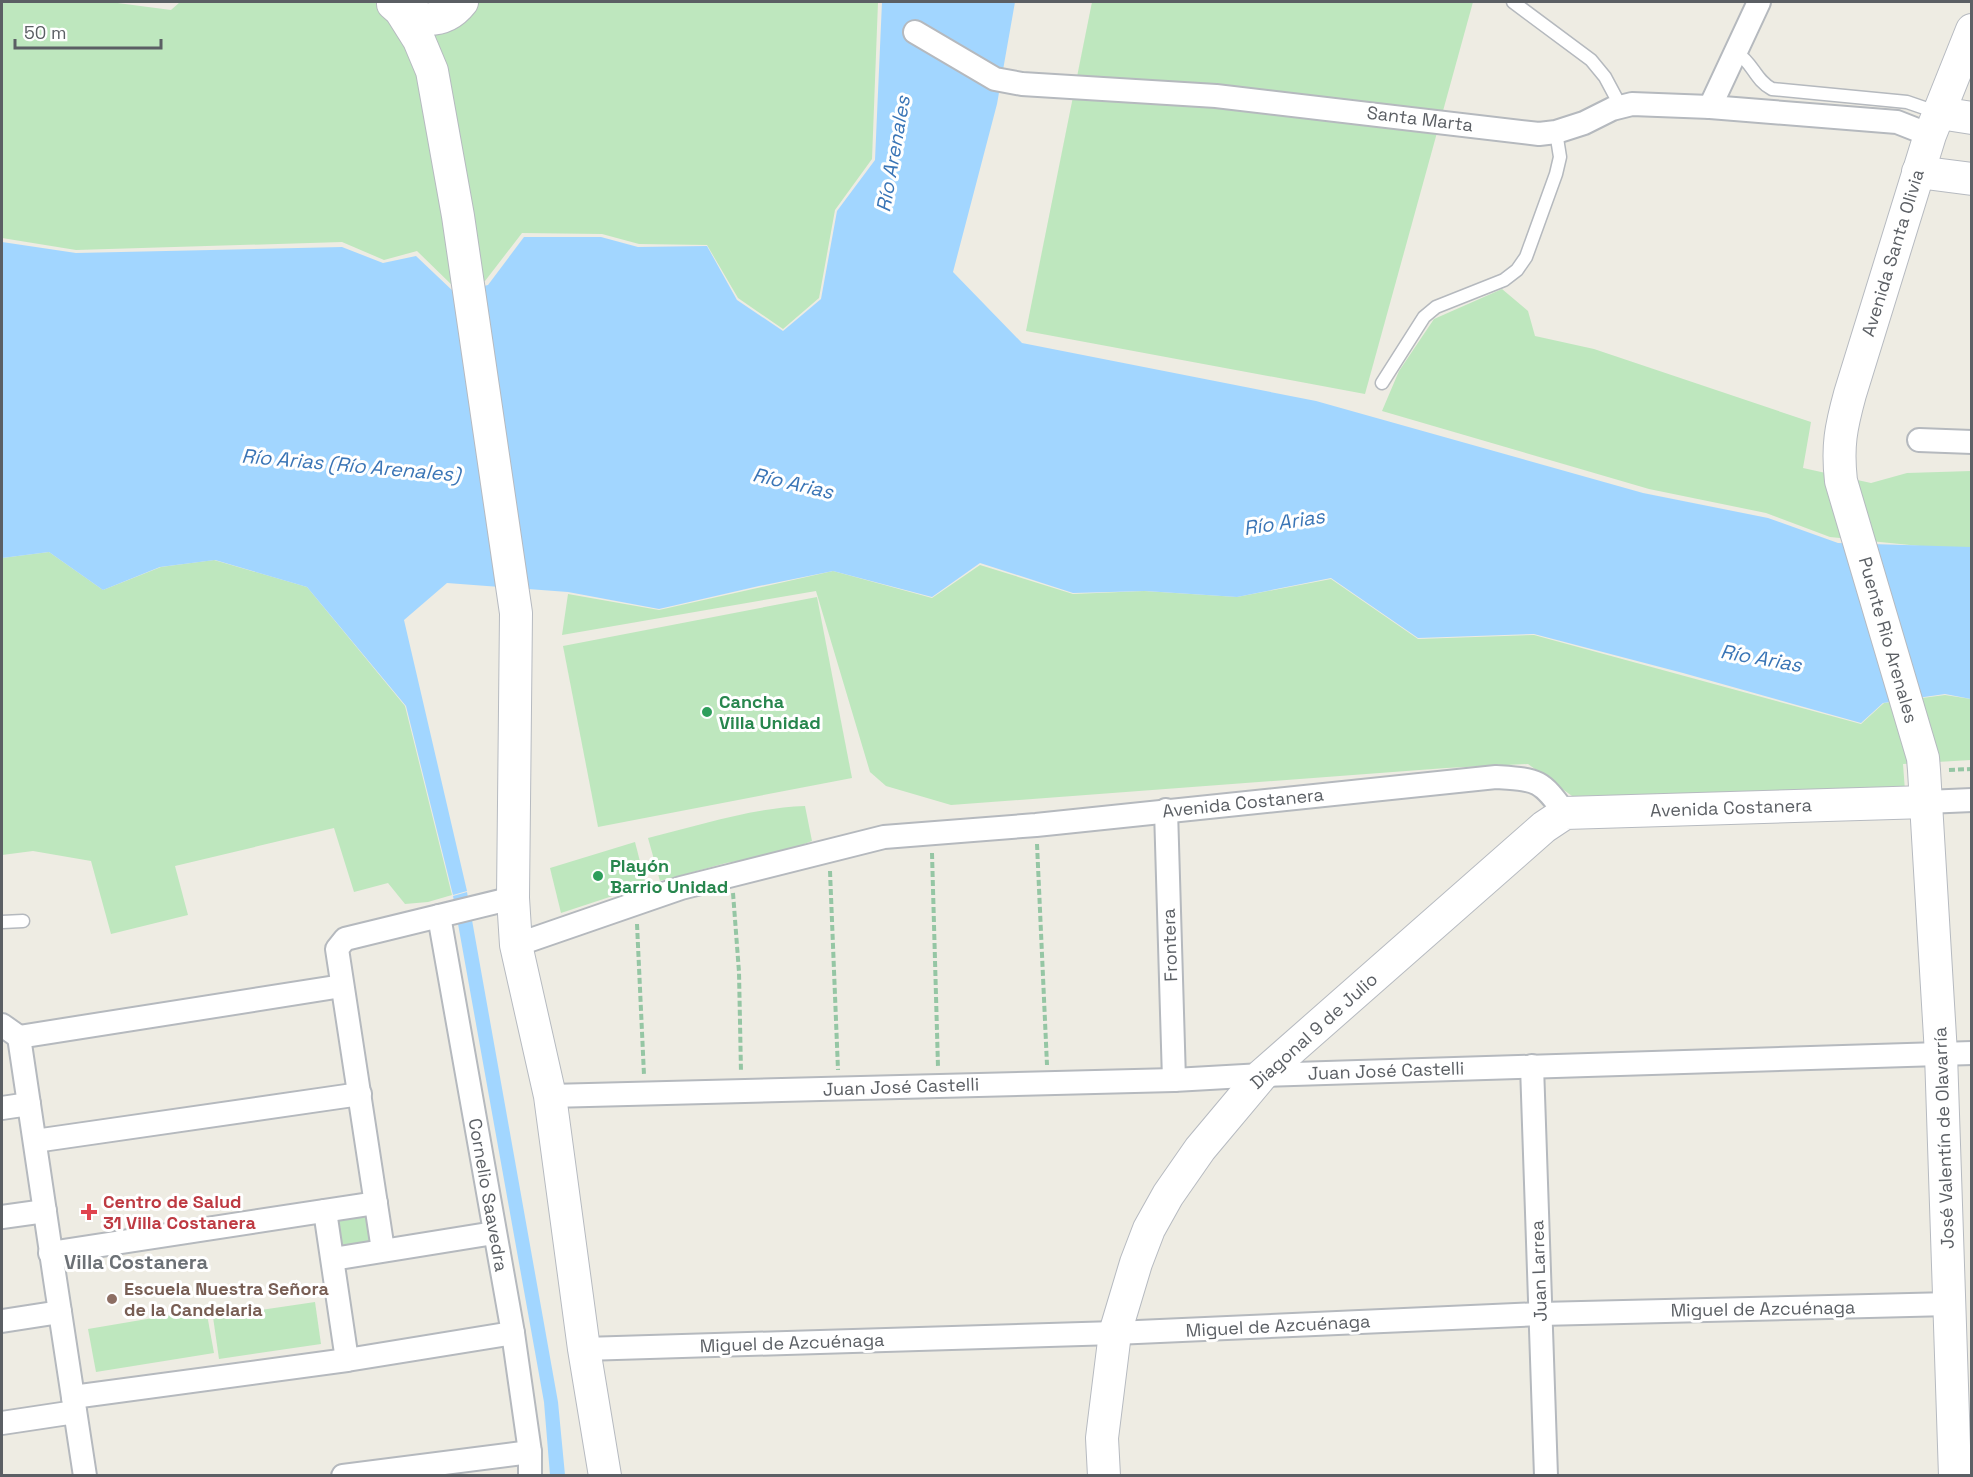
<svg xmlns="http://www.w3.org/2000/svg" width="1973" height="1477" viewBox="0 0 1973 1477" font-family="'Space Grotesk',sans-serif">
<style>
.green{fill:#bee7be}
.water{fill:#a2d6ff}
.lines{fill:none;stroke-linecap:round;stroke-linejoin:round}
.lane-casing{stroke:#b5b9be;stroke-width:15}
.street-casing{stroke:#b5b9be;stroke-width:26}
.secondary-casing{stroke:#b6bac0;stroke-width:34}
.path{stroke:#95c6a4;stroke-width:4;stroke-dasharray:6 3;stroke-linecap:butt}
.lane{stroke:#fff;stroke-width:12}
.street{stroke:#fff;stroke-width:22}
.secondary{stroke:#fff;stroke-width:32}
.leisure-dot{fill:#2e9e5b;stroke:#fff;stroke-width:2}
.health-dot{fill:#e0444e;stroke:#fff;stroke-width:2}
.education-dot{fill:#8d6e63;stroke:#fff;stroke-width:2}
.labels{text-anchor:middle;stroke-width:6;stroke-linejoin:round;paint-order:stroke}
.street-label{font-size:18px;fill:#5b5f64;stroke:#fff}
.leisure-label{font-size:18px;font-weight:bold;fill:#27864d;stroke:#fff;text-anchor:start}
.health-label{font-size:18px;font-weight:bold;fill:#be3a42;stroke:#fff;text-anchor:start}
.education-label{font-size:18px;font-weight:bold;fill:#785e54;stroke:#fff;text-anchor:start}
.water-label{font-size:20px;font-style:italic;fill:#3a75b6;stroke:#fff}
.neighbourhood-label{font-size:20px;font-weight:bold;fill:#6c7176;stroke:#fff}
</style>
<rect width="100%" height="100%" fill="#eeece3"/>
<g class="green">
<polygon points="2,2 110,2 171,10 180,2 878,2 872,159 835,210 819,298 783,329 738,298 707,245 639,244 602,234 522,233 485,281 456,289 417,251 384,260 342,242 76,250 2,238"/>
<polygon points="1092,2 1473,2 1365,394 1026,331"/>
<polygon points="1502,289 1528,311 1535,336 1594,349 1811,422 1803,468 1871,483 1907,473 1971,471 1971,548 1940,548 1830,537 1766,513 1649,489 1382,411 1399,371 1434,319"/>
<polygon points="49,552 103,590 161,567 214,560 307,587 405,706 452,895 428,902 405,904 388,883 354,892 334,828 175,866 188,915 111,934 91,861 33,851 2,855 2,558"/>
<polygon points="980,565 1073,594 1144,591 1237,597 1331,579 1418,639 1534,635 1861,724 1884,703 1945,695 1971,699 1971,760 1903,764 1905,791 1572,796 1528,764 1446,768 951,805 886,786 870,772 816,591 562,635 568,594 659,610 833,571 932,598"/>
<polygon points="817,597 852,778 598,827 563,646"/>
<path d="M805,806l7,35 -37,14 -49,8 -66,18 -12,-43c52,-13 104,-30 157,-32z"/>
<polygon points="635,842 646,885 561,913 550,868"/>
<polygon points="366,1213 376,1243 341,1250 333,1220"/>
<polygon points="315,1302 321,1344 219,1359 213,1317"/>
<polygon points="206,1309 214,1353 96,1372 88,1329"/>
</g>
<g class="water">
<polygon points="882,2 1015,2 997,104 953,272 1022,343 1316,401 1643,493 1768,518 1838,543 1971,547 1971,699 1945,694 1883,703 1861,723 1683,673 1534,634 1418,638 1331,578 1237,597 1145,591 1073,593 980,563 932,597 833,571 759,586 659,609 568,592 447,583 404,620 467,891 453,895 406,706 307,587 215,560 160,567 103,590 49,552 2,558 2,242 76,253 342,247 383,263 416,256 455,293 488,285 524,237 601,237 638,247 707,246 737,300 783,331 821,299 837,211 875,160"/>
<polygon points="467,892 558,1402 565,1475 550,1475 544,1402 453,896"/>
</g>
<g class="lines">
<defs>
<g id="lane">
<polyline points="1513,2 1591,60 1605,77 1621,107"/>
<path d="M1737,53c16,10 18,27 35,36l135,13 32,11"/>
<polyline points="1382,383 1424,317 1436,307 1504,280 1517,270 1526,257 1556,174 1560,157 1556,132"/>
<polyline points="2,922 23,921"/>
</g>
<g id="street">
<polyline points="915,32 995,79 1022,84 1216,96 1539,134 1556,132 1584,123 1612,109 1632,104 1710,107 1897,122 1930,135"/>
<polyline points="1710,107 1759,2"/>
<polyline points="1919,440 1972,442"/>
<polyline points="1926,802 1972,800"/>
<polyline points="1166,810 1174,1080"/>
<polyline points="439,916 513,1333 530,1452 530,1476"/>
<path d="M516,945l165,-57 203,-51 152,-12 460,-48c42,3 44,2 69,36"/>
<polyline points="2,1025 19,1037"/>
<path d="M19,1037c22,146 43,293 66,439"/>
<polyline points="19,1037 342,986"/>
<polyline points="1532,1066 1546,1476"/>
<polyline points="550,1096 1174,1080 1262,1075 1972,1053"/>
<polyline points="2,1108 29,1104"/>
<polyline points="35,1141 360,1094"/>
<polyline points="325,1211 347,1360"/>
<polyline points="2,1217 45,1211"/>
<polyline points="383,1250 337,949 345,939 513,898"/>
<polyline points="50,1253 376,1203"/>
<polyline points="333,1259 494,1233"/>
<polyline points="2,1321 60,1312"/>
<polyline points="584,1349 1115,1333 1540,1314 1950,1304"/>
<polyline points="73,1397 347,1360 513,1333"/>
<polyline points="2,1423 75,1412"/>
<polyline points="343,1476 530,1452"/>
</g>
<g id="secondary">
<path d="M393,4c21,20 51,21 69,-2"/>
<polyline points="402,13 419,40 432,71 458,216 516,613 513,898 516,945 550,1096 584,1349 605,1476"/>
<polyline points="1940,113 1972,118"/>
<polyline points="1918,172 1972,179"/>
<polyline points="1104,1476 1102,1438 1115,1333 1136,1263 1149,1229 1168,1195 1200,1149 1262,1075 1544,827 1565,813 1926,802"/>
<path d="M1955,1476l-14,-422 -17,-284 -1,-12 -82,-277c-4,-35 0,-54 9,-87l80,-259 42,-105"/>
</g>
</defs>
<use href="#lane" class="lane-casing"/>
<use href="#street" class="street-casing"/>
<use href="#secondary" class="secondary-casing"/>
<g class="path">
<polyline points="1949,770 1972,769"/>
<polyline points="1037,844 1047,1065"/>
<polyline points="932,853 938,1067"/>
<polyline points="830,871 838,1070"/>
<polyline points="733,893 739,972 741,1072"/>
<polyline points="637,924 644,1075"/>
</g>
<use href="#lane" class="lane"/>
<use href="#street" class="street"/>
<use href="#secondary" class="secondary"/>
</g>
<g class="leisure-dot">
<circle cx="707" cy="712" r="6"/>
<circle cx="598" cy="876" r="6"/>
</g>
<path class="health-dot" d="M86 1203h6v6h6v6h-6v6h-6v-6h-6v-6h6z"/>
<circle class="education-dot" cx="112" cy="1299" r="6"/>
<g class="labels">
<g class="street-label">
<text transform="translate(1420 119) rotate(7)" y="6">Santa Marta</text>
<text transform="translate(1893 253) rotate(-73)" y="6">Avenida Santa Olivia</text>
<text transform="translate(1888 640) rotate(74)" y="6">Puente Rio Arenales</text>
<text transform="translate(1243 803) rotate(-6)" y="6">Avenida Costanera</text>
<text transform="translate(1731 808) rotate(-2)" y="6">Avenida Costanera</text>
<text transform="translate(1170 945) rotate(-92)" y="6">Frontera</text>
<text transform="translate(1314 1031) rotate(-42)" y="6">Diagonal 9 de Julio</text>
<text transform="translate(1386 1071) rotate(-2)" y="6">Juan José Castelli</text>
<text transform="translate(901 1087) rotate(-2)" y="6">Juan José Castelli</text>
<text transform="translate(1944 1138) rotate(-92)" y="6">José Valentín de Olavarría</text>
<text transform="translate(488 1195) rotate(80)" y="6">Cornelio Saavedra</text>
<text transform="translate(1539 1271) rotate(-92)" y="6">Juan Larrea</text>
<text transform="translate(1763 1309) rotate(-1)" y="6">Miguel de Azcuénaga</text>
<text transform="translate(1278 1326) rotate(-3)" y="6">Miguel de Azcuénaga</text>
<text transform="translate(792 1343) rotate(-2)" y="6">Miguel de Azcuénaga</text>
</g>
<g class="leisure-label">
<text x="719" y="708">Cancha<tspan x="719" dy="21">Villa Unidad</tspan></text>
<text x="610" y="872">Playón<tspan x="610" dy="21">Barrio Unidad</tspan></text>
</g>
<g class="health-label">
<text x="103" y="1208">Centro de Salud<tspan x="103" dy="21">31 Villa Costanera</tspan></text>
</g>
<g class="education-label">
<text x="124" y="1295">Escuela Nuestra Señora<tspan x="124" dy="21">de la Candelaria</tspan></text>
</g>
<g class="water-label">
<text transform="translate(893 154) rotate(-80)" y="7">Río Arenales</text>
<text transform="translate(351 465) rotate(5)" y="7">Río Arias (Río Arenales)</text>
<text transform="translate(793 483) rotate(13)" y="7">Río Arias</text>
<text transform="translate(1284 522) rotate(-9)" y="7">Río Arias</text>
<text transform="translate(1761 658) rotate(10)" y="7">Río Arias</text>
</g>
<g class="neighbourhood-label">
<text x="136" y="1269">Villa Costanera</text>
</g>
</g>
<rect width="1973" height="1477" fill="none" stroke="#5b5f64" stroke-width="6"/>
<path d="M15 39v9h146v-9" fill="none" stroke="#5b5f64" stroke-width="3"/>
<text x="24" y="39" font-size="18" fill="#5b5f64" stroke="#ffffff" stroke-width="4.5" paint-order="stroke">50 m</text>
</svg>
